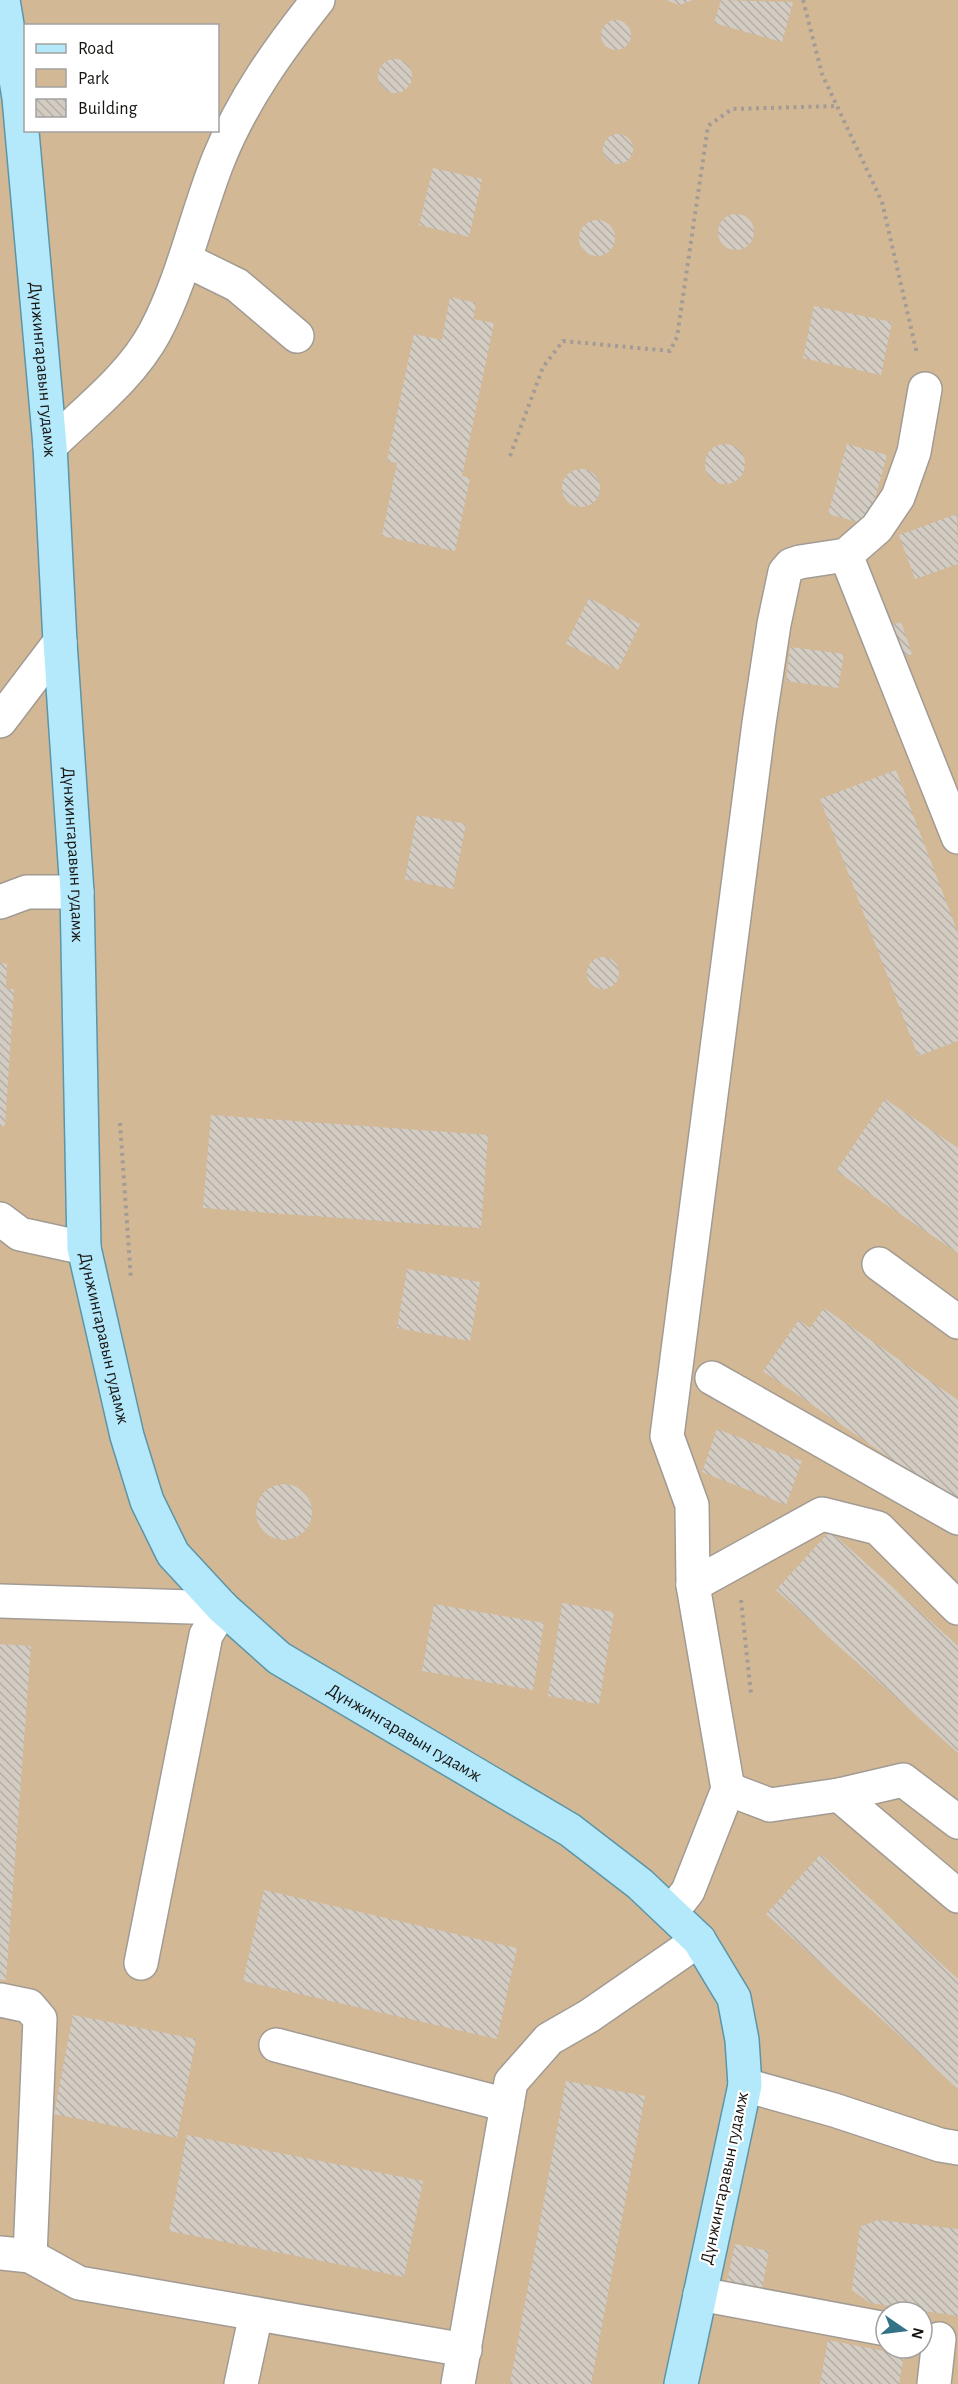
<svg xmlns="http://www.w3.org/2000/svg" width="958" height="2384" viewBox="0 0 958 2384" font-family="'Alegreya Sans',sans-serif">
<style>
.green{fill:#d3b896;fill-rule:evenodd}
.building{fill:url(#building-back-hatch)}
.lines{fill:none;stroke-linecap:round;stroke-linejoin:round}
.minor-casing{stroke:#a29b93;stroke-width:36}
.major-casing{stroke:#5c95a7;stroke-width:36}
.path{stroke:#a39c96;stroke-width:4;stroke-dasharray:3 4.5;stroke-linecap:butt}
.minor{stroke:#fff;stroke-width:33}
.major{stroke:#b3e9fb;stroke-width:33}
.labels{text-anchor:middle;stroke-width:4.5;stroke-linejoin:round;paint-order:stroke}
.street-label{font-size:18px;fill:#171411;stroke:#fff}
</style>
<defs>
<pattern id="building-back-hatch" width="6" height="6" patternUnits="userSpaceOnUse" patternTransform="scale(1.5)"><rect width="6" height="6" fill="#d3ccc3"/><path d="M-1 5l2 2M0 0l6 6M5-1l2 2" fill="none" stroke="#b4aea6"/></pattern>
</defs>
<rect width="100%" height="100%" fill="#f3ebe2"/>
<path class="green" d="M0,0h958v2384h-958zM26,26h192v104h-192zM886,2312h36v36h-36z"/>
<g class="building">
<polygon points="666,0 693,0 679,5"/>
<polygon points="721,0 793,2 782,42 714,23"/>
<circle cx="616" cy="35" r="15"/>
<circle cx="395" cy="76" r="17"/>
<circle cx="618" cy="149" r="15"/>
<polygon points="433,168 482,179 469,237 419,225"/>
<circle cx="736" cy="232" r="18"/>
<circle cx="597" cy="238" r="18"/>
<polygon points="450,297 476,303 473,319 494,323 462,476 470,478 455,551 382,536 397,463 387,461 414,334 442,340"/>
<polygon points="814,306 892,322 881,375 803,358"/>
<circle cx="725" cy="464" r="20"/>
<polygon points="847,444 887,455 868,525 828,514"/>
<circle cx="581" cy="488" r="19"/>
<polygon points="957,514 958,564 915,579 899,535"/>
<polygon points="589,598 640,624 618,670 566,644"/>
<polygon points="901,622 912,654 897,659 887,627"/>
<polygon points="790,647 844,654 838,688 786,681"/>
<polygon points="896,770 958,933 958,1041 918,1056 820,799"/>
<polygon points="417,815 466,824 453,889 405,879"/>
<circle cx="603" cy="973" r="16"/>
<polygon points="0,963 7,964 6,989 14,989 5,1126 0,1126"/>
<polygon points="885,1099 958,1148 958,1253 836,1171"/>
<polygon points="211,1115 488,1135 481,1228 203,1208"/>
<polygon points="407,1269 480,1282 470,1341 397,1328"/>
<polygon points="824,1308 958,1400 958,1505 763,1371 799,1320 810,1328"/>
<polygon points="717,1429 802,1461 786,1505 702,1472"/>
<circle cx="284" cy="1512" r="28"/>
<polygon points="830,1531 958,1646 958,1753 776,1590"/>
<polygon points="562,1603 614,1612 599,1704 548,1696"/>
<polygon points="434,1604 544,1623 533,1690 422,1671"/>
<polygon points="0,1644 31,1646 6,1980 0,1980"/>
<polygon points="821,1854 958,1979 958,2089 766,1914"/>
<polygon points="264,1890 517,1948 497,2039 243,1981"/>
<polygon points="73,2015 196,2039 177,2138 54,2114"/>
<polygon points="566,2081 645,2096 591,2384 510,2384"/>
<polygon points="187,2135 423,2181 404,2277 169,2231"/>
<polygon points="878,2220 958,2229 958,2316 870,2303 852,2290 860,2227"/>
<polygon points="735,2244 769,2251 762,2289 727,2281"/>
<polygon points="828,2340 904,2355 899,2384 820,2384"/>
</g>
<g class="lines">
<defs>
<g id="minor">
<polyline points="186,260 237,285 297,336"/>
<path d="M50,446c36,-35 81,-69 105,-114 29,-55 41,-117 64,-174 24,-59 60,-109 99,-158"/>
<polyline points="846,555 958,837"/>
<polyline points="0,721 60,642"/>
<polyline points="0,902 27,892 77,892"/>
<polyline points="0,1219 20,1234 84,1248"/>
<polyline points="879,1264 958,1322"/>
<polyline points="712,1378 958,1518"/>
<polyline points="693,1585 822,1514 878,1528 958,1608"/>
<polyline points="0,1601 223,1608"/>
<polyline points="728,1789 770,1805 839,1795 903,1780 958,1822"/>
<polyline points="839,1795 958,1896"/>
<polyline points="671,1913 688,1891 728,1789 693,1585 692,1505 667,1436 759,723 774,624 785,572 791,565 800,562 846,555 877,528 898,497 914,452 925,389"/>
<polyline points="141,1963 206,1635 223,1608"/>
<polyline points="0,2000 29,2006 40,2019 30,2256"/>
<polyline points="276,2045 507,2105"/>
<polyline points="745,2085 834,2110 940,2145 958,2148"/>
<polyline points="0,2253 30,2256 79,2283 465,2350"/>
<polyline points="700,2294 886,2329"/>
<polyline points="241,2384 256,2314"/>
<polyline points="458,2384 511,2082 549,2039 589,2016 699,1940"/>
<polyline points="934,2384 939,2339"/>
</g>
<g id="major">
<path id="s1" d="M3,0l16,98 31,348 10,196 17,250 7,356 43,188 20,65 26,53 50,54 56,50 291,172 70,54 59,56 35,58 8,42 3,45 -64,299"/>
</g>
</defs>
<use href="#minor" class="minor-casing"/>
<use href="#major" class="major-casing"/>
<g class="path">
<polyline points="803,0 822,74 882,202 917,354"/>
<polyline points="510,456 543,367 563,341 670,351 677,337 708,126 732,109 837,106"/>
<polyline points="120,1123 131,1280"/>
<polyline points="741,1600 751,1694"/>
</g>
<use href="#minor" class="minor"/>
<use href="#major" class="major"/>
</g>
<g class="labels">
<g class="street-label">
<text dy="6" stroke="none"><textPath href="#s1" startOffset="372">Дүнжингаравын гудамж</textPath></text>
<text dy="6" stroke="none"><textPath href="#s1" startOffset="858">Дүнжингаравын гудамж</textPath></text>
<text dy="6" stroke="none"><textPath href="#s1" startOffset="1344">Дүнжингаравын гудамж</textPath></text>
<text dy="6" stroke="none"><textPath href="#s1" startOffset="1866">Дүнжингаравын гудамж</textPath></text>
<text transform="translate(724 2178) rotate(-78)" y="6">Дүнжингаравын гудамж</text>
</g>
</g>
<rect x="24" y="24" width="195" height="108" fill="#ffffff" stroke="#a2a1a0" stroke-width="1.5"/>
<rect x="36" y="44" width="30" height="9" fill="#b3e9fb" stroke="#a2a1a0" stroke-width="1.5"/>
<text x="78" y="54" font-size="18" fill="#171411">Road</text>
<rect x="36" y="69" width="30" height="18" fill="#d3b896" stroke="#a2a1a0" stroke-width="1.5"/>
<text x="78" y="84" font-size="18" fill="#171411">Park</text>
<rect x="36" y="99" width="30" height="18" fill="url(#building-back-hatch)" stroke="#a2a1a0" stroke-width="1.5"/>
<text x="78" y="114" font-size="18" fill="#171411">Building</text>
<g transform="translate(904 2330) rotate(104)"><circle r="28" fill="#ffffff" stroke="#a2a1a0" stroke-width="1.5"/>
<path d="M0-4.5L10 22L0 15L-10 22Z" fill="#337387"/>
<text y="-9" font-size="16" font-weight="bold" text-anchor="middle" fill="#171411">N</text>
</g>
</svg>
